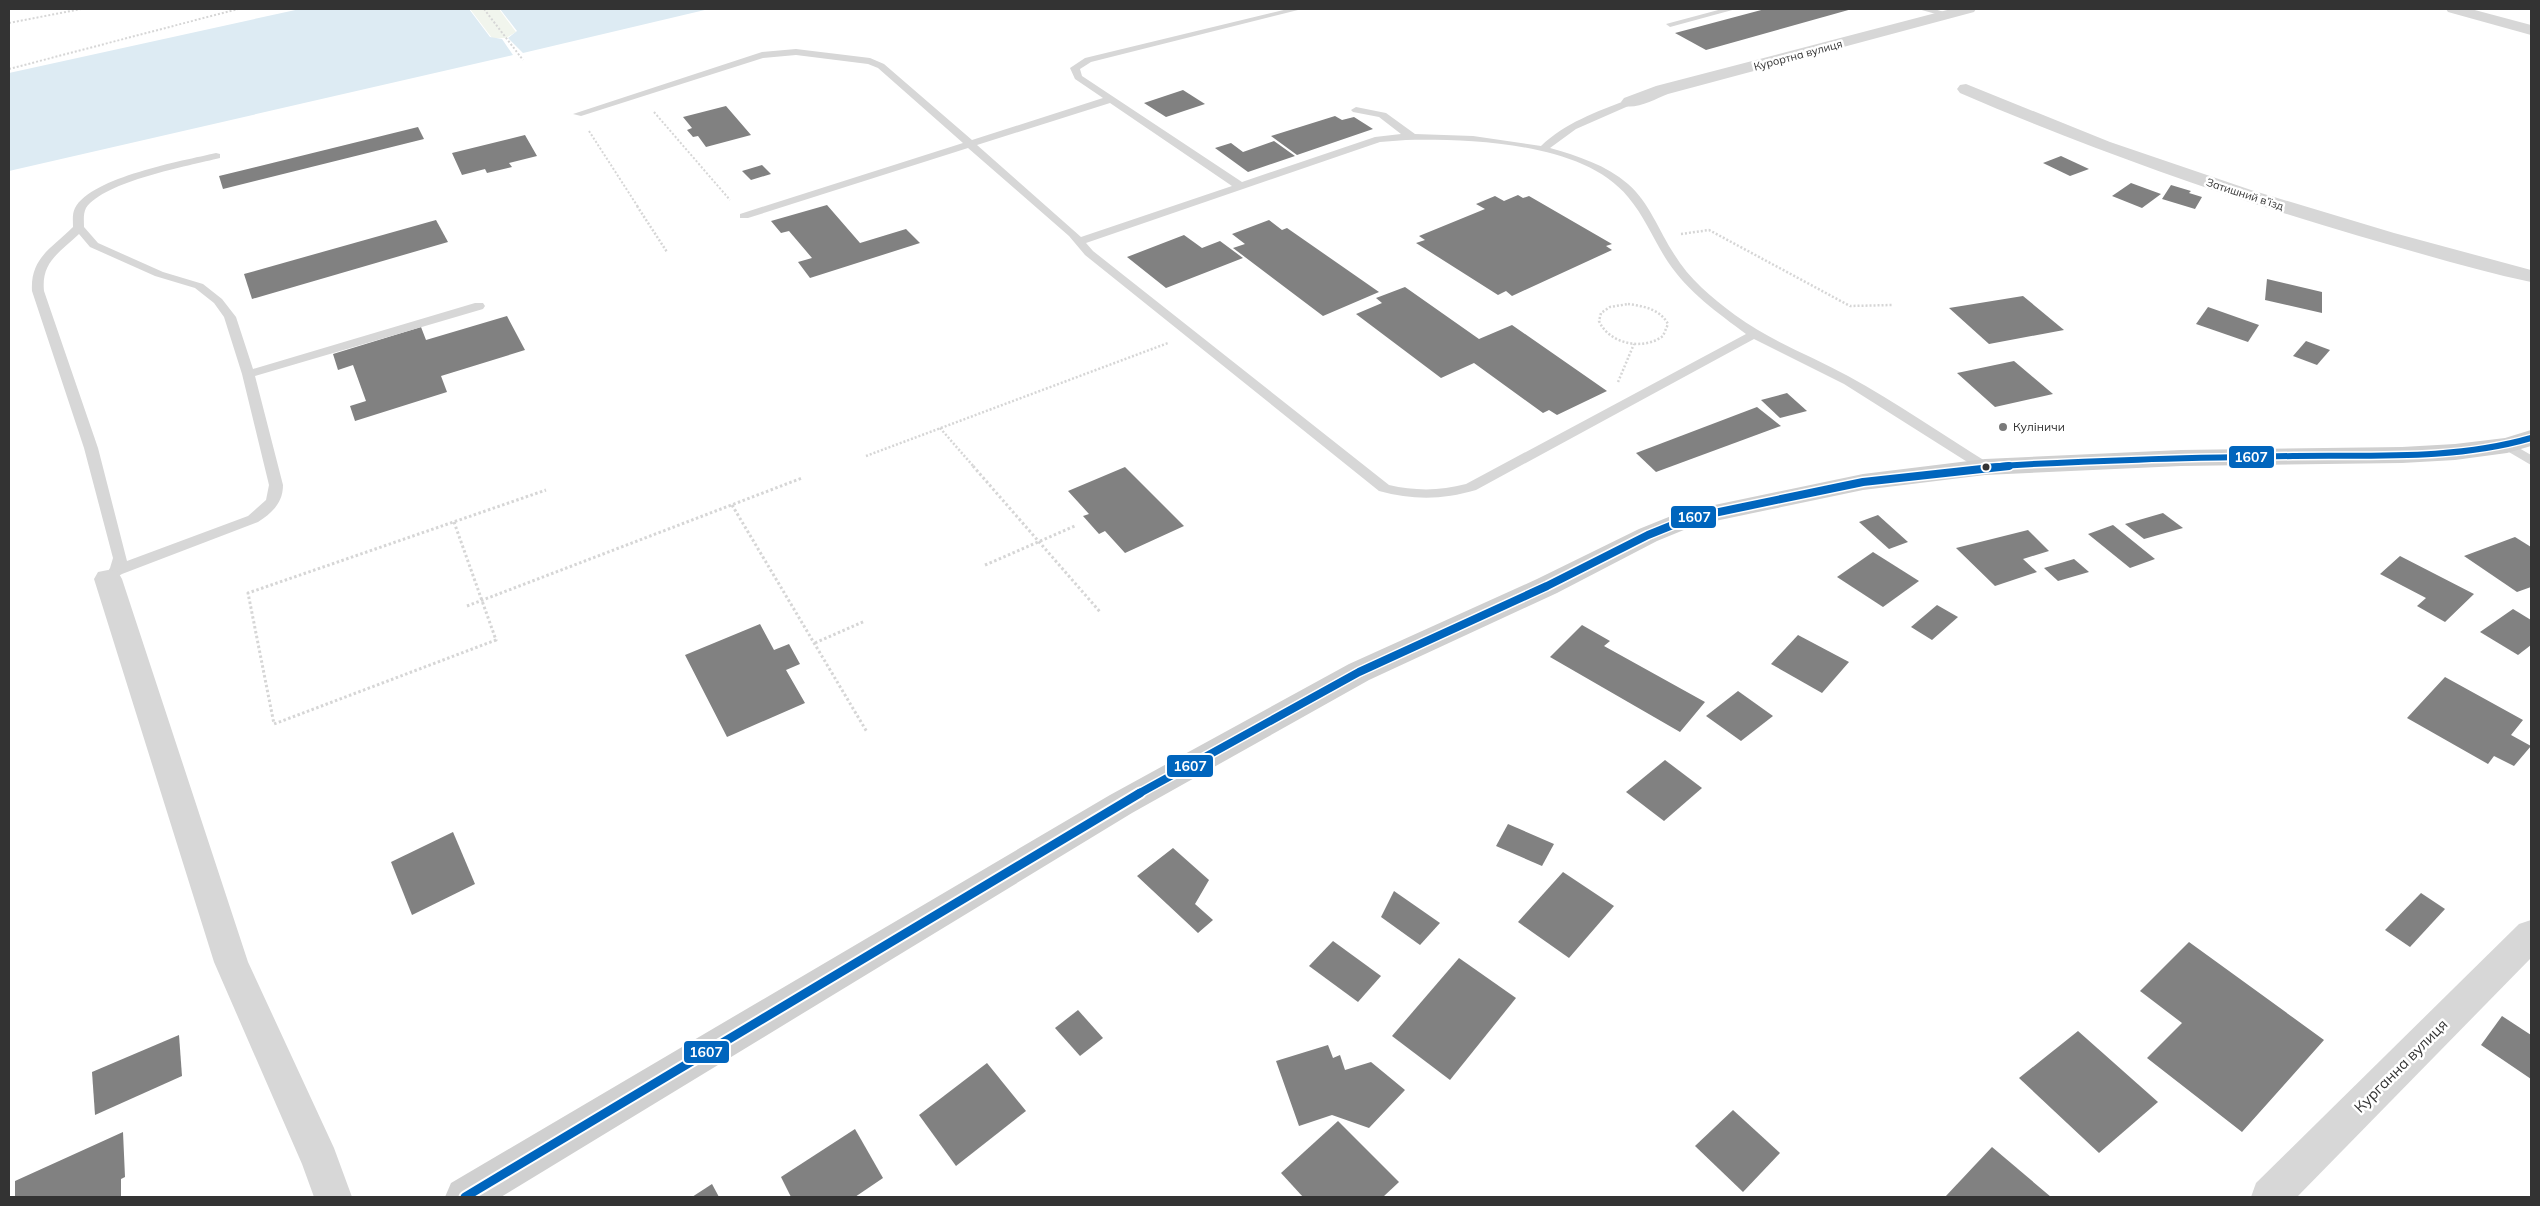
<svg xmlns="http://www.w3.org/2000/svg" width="2540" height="1206" viewBox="0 0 2540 1206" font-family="Mulish,sans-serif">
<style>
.green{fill:#f1f5ed}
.water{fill:#ddebf3}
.building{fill:#818181}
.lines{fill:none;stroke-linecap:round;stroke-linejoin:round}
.path-far2{stroke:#d6d6d6;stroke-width:2;stroke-dasharray:2 2;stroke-linecap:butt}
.path-far1{stroke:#d6d6d6;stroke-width:2.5;stroke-dasharray:2 2;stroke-linecap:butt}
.path{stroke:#d6d6d6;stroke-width:3;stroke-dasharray:2.5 2.5;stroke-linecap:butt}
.lane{fill:#d7d7d7;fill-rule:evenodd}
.street{fill:#d7d7d7;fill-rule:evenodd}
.secondary{fill:#d0d0d0;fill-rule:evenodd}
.bus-1-far2-casing{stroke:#fff;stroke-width:9}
.bus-1-far1-casing{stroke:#fff;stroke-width:11}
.bus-1-casing{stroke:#fff;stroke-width:13}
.bus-1-far2{stroke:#0065bd;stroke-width:6}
.bus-1-far1{stroke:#0065bd;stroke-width:8}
.bus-1{stroke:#0065bd;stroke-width:9}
.poi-dot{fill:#7a7a7a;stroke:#fff;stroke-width:2}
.bus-dot{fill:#333;stroke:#fff;stroke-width:2}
.labels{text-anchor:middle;stroke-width:5;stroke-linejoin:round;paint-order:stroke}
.far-street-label{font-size:11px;fill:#333;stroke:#fff}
.poi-label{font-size:12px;fill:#333;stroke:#fff;text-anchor:start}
.near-street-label{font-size:15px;fill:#333;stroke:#fff}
.line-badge{stroke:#fff;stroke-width:2}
.badge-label{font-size:14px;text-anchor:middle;font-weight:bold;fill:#fff}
</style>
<rect width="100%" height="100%" fill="#fff"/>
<polygon class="green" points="470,9 499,9 516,32 506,38 492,38"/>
<g class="water">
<polygon points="300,9 469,9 490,37 502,39 513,55 9,171 9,73"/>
<polygon points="500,9 709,9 523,53 508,38 517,31"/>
</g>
<g class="building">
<polygon points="1765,9 1852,9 1706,50 1675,33"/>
<polygon points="1183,90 1205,104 1166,117 1144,103"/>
<polygon points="726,106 751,135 706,147 698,136 693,137 687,130 692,128 683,117"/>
<polygon points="1335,116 1342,120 1354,117 1373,129 1297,155 1271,136"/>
<polygon points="418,127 424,139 223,189 219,176"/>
<polygon points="525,135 537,156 509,163 512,167 487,173 485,169 462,175 452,153"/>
<polygon points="1274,141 1295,156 1248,172 1215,148 1231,143 1243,152"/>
<polygon points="2061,156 2089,169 2070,176 2043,163"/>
<polygon points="762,165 771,174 751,180 742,171"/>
<polygon points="2131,183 2161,194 2142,208 2112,196"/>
<polygon points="2171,185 2191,191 2189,193 2202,197 2195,209 2162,199"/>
<polygon points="1518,195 1523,198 1529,196 1612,244 1606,246 1612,250 1512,296 1506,291 1498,295 1416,243 1425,240 1419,236 1485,209 1476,204 1495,196 1504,201"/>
<polygon points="827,205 860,243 906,229 920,243 810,278 798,262 812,258 789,231 781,233 771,221"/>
<polygon points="436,220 448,242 252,299 244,274"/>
<polygon points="1269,220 1282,230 1287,228 1379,292 1323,316 1233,248 1245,244 1232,234"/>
<polygon points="1184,235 1202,248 1220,241 1243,258 1166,288 1127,257"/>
<polygon points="2267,279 2322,292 2322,313 2265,300"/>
<polygon points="1405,287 1479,339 1512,325 1607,391 1557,415 1549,410 1543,413 1474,363 1441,378 1356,314 1382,303 1376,298"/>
<polygon points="2023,296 2064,330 1989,344 1949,308"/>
<polygon points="2208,307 2259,325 2248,342 2196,324"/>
<polygon points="507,316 525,350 441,376 447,392 355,421 350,406 366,401 353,365 338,370 333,354 421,327 426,340"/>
<polygon points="2306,341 2330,350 2317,365 2293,356"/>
<polygon points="2014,361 2053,394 1995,407 1957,373"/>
<polygon points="1787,393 1807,411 1780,418 1761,400"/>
<polygon points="1757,407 1781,426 1656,472 1636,453"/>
<polygon points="1125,467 1184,526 1125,553 1105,531 1099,534 1083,516 1089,514 1068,491"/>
<polygon points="2163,513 2183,528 2144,539 2125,524"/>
<polygon points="1878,515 1908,542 1889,549 1859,522"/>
<polygon points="2113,525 2155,559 2130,568 2088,534"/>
<polygon points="2028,530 2049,551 2023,559 2037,572 1995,586 1956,548"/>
<polygon points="2515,537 2531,547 2531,587 2517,592 2464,556"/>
<polygon points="1873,552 1919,581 1883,607 1837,577"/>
<polygon points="2400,556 2474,594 2445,622 2417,606 2426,598 2380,574"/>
<polygon points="2074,559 2089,572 2058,581 2044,568"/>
<polygon points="1937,605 1958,617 1932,640 1911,627"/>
<polygon points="2513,609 2531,620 2531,645 2518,655 2480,632"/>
<polygon points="760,624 774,650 789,644 800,664 786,670 805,703 727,737 685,655"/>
<polygon points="1582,625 1610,641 1604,646 1705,702 1680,732 1550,657"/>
<polygon points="1798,635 1849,662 1822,693 1771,664"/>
<polygon points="2445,677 2523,720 2511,735 2531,746 2514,766 2494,756 2488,764 2407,718"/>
<polygon points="1738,691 1773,716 1741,741 1706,716"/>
<polygon points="1665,760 1702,788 1664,821 1626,792"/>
<polygon points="1508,824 1554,844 1542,866 1496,846"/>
<polygon points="453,832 475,884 412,915 391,862"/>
<polygon points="1173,848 1209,880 1195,904 1213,920 1198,933 1137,876"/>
<polygon points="1563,872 1614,906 1569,958 1518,922"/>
<polygon points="1394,891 1440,923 1420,945 1381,917"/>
<polygon points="2421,893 2445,909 2410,947 2385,930"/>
<polygon points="1333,941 1381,976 1358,1002 1309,966"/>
<polygon points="2189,942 2324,1040 2242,1132 2147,1058 2182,1023 2140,991"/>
<polygon points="1459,958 1516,998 1450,1080 1392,1036"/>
<polygon points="1078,1010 1103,1038 1080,1056 1055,1028"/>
<polygon points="2502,1016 2531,1035 2531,1079 2481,1045"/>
<polygon points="2078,1031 2158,1102 2099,1153 2019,1078"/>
<polygon points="179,1035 182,1076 95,1115 92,1072"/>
<polygon points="1328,1045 1333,1058 1340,1055 1345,1070 1371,1062 1405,1090 1369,1128 1332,1115 1299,1126 1276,1061"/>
<polygon points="987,1063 1026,1111 956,1166 919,1115"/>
<polygon points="1733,1110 1780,1153 1743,1192 1695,1146"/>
<polygon points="1338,1121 1399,1182 1383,1197 1303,1197 1281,1173"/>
<polygon points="855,1129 883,1178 855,1197 791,1197 781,1177"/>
<polygon points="123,1132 125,1177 121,1179 121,1197 15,1197 15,1181"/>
<polygon points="1992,1147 2051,1197 1945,1197"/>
<polygon points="712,1184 719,1197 692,1197"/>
</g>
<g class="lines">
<g class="path-far2">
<polyline points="484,9 523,60"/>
<polyline points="9,23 81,9"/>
<polyline points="9,69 238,9"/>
<polyline points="654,112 730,200"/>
<polyline points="589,131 638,207"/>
</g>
<g class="path-far1">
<polyline points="637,206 667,252"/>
<polyline points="1681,234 1709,230 1850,306 1892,305"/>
<path d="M1628,304c15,2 32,5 40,20l-5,12c-20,15 -54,8 -64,-15l2,-8 9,-6z"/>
<polyline points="1618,382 1634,344"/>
<polyline points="940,428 974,467"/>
<polyline points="866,456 1168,343"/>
</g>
<g class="path">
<polyline points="973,466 1101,613"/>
<polyline points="732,505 867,732"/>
<polyline points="454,522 496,640 274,724 248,593 546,490"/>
<polyline points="985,565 1075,526"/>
<polyline points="467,606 802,478"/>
<polyline points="815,643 865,621"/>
</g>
<g class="lane">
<path d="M1288,9h14l-211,53 -11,7 2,7 160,106 133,-45 26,-3 -22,-17 -26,-5 -2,-2 5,-3 30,6 29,21 58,2 68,10c24,-23 55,-34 86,-46h6v4l-57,25 -26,19c28,8 56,17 78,36 21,18 31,47 46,70 15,25 38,44 61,61 35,26 75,40 113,61 49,27 95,59 142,88l2,3 -2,3h-10l-136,-86 -90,-45 -278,151c-34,10 -63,10 -97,1l-294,-236 -16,-19 -101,-88 -220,70h-8v-4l223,-71 -85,-75 -10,-4 -72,-9 -33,3 -182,58 -8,-2 189,-62 34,-3 74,9 14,6 88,76 131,-42 -28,-19 -5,-11 15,-10zM1110,103l122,83 -151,51 -104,-92zM1406,140c66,-1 177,2 222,57 17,20 26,44 40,65 20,30 50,51 78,72l-280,150c-26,7 -51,7 -77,1l-296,-234 -7,-8 294,-101z"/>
<polygon points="1722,9 1736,9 1670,27 1666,24"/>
<polygon points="1918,9 1934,9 1951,14 1947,17"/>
<path d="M216,153l4,1v4c-32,8 -115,23 -134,50 -3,6 -2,13 -2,19l14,16 65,29 40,12 19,15 14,18 17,52 222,-66h8l2,3 -2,3 -228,67 28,109c0,18 -11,28 -25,37l-136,52 -10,6 -7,-5 5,-7 3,-10 -29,-110 -52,-157c-2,-33 20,-43 41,-64 0,-6 -1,-13 2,-19 17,-31 107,-47 141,-55zM79,234l11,13 65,29 40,12 19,15 10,14 18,57 27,111 -3,15 -18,16 -121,45 -29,-113 -54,-157c-3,-29 15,-38 35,-57z"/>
<polygon points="2507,441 2531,455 2531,465 2502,448 2500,445"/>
</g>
<g class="street">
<path d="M1951,9h25l-2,3 -306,82c-13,5 -30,15 -44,12l-3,-4 3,-4 32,-12z"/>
<polygon points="2446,9 2471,9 2531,25 2531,35 2448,12"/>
<path d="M1966,84l144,58 141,48 143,43 137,37v12c-57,-12 -115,-30 -172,-46 -136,-40 -269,-87 -399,-143l-3,-4 3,-4z"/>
<polygon points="108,570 118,572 122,579 248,962 334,1148 352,1197 314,1197 302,1164 214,962 94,579 98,572"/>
<polygon points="2531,920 2531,958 2297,1197 2251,1197 2256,1183 2519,924"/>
</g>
<polygon class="secondary" points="2531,430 2531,446 2507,453 2455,460 2402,463 2181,466 1985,475 1863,490 1696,525 1657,541 1557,593 1369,680 1132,813 501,1197 445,1197 451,1183 1110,795 1349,664 1537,579 1639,529 1681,512 1863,474 1985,459 2181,450 2402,447 2455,444 2505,438"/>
<defs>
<path id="bus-1-far2" d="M1984,467c103,-7 207,-9 310,-11 79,-1 161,4 237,-18"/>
<polyline id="bus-1-far1" points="1138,794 1359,672 1547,586 1648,535 1690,518 1863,482 2009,466"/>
<polyline id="bus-1" points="465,1197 1140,793"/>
</defs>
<use href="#bus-1-far2" class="bus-1-far2-casing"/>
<use href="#bus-1-far1" class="bus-1-far1-casing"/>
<use href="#bus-1" class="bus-1-casing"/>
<use href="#bus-1-far2" class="bus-1-far2"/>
<use href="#bus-1-far1" class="bus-1-far1"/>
<use href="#bus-1" class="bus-1"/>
</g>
<circle class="poi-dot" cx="2003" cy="427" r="5"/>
<circle class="bus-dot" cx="1986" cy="467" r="4.5"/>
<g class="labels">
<g class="far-street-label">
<text transform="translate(1798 55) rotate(-15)" y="4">Курортна вулиця</text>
<text transform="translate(2245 194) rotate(18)" y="4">Затишний в’їзд</text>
</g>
<g class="poi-label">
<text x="2013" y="431">Куліничи</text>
</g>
<g class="near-street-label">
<text transform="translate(2401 1066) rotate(-45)" y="5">Курганна вулиця</text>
</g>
</g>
<g class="line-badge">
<rect x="2228" y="445" width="47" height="24" rx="5" fill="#0065bd"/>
<rect x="1670" y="505" width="47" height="24" rx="5" fill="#0065bd"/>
<rect x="1166" y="754" width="48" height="24" rx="5" fill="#0065bd"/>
<rect x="683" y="1040" width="47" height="24" rx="5" fill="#0065bd"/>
</g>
<g class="badge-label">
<text x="2251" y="462">1607</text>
<text x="1694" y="522">1607</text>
<text x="1190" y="771">1607</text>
<text x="706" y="1057">1607</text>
</g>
<rect width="2540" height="1206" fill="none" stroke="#333333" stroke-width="20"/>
</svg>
